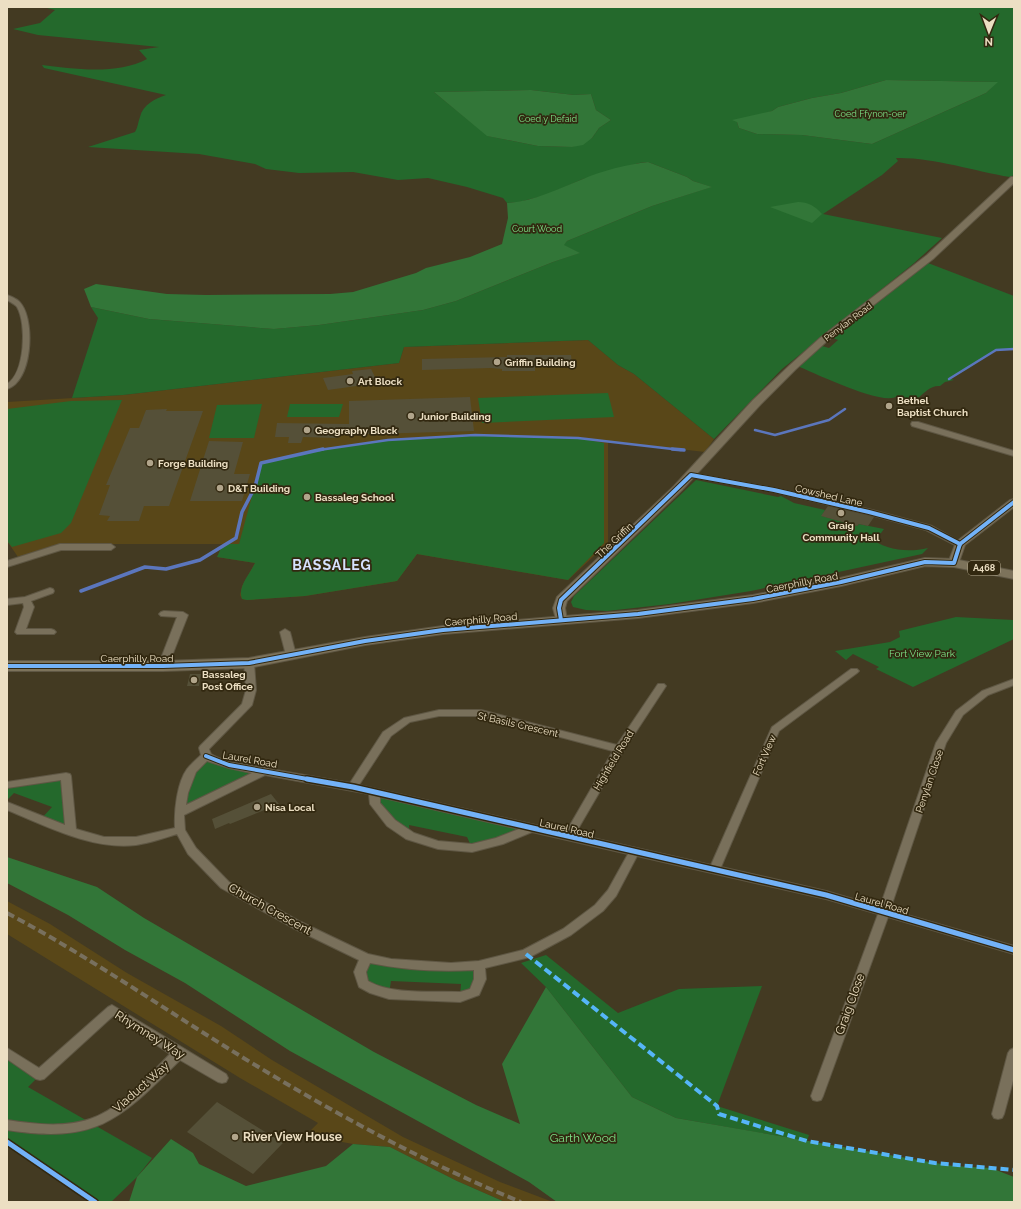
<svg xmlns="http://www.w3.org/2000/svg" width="1021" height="1209" viewBox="0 0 1021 1209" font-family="Raleway,sans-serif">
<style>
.built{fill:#594718}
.green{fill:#24692c;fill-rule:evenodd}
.forest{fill:#327638}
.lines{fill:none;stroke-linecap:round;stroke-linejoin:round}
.stream-far1{stroke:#5b76bd;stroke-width:2.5}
.stream{stroke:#5b76bd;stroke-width:3.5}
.building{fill:#555038}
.street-casing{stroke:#5f5744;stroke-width:2}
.secondary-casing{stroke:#5f5744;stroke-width:2}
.primary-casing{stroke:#5f5744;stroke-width:2}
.street{fill:#79705b;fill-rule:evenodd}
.secondary{fill:#7b715b;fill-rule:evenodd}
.primary{fill:#7d735b;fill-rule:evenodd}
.rail{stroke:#78705e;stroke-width:4;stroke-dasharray:8 4;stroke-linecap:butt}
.quiet{stroke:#56b5f8;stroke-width:4;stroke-dasharray:8 4;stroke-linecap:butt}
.cycleway-far1-casing{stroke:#322810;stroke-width:6}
.cycleway-casing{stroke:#322810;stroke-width:8}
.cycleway-far1{stroke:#73b2f8;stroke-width:4}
.cycleway{stroke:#73b2f8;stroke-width:5}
.poi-dot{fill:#b1a58b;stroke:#322810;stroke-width:1.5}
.labels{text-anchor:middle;stroke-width:3.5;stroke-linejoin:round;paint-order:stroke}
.far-park-label{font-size:9px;fill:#7ce388;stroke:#322810}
.far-street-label{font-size:9px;fill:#ecdfc3;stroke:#322810}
.shield{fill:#322810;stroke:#b4a88d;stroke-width:1}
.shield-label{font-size:9px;font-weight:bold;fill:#ecdfc3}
.poi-label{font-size:10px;font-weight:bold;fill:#ecdfc3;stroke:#322810;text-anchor:start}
.street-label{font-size:10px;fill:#ecdfc3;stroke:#322810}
.park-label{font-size:10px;fill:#7ce388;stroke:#322810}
.near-street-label{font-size:12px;fill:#ecdfc3;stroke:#322810}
.near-poi-label{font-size:12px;font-weight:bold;fill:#ecdfc3;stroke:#322810;text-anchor:start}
.near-park-label{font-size:12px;fill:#7ce388;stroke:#322810}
.district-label{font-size:14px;font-weight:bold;letter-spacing:1px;fill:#d6e2fe;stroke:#322810}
</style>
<rect width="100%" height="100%" fill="#433a22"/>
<g class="built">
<polygon points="588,340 618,365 634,374 714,439 705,452 608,441 608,543 568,580 417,554 397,581 305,596 247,600 242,599 240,595 242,586 255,563 217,557 223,544 58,544 18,557 7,541 7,402 123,395 399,363 404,347"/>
<polygon points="7,901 50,924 127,973 221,1026 272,1060 403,1137 500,1182 553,1202 505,1202 457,1181 390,1147 353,1144 326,1139 311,1130 318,1123 240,1078 7,934"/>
</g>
<g class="green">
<path d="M43,7h971v168l-4,2c-36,-6 -78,-20 -114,-19l2,3 -16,14 -59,39 119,24 -29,26 -131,105 -68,70 -80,-65 -16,-9 -30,-25 -184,7 -5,16 -276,32 -51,3 26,-80 -7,-11 58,12 125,10 45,-4 104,-15 33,-9 97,-39 26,-9 -16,-8 4,-4 85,-35 59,-19 -18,-6 -6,-4 -39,-15 -9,1 -56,16 -37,16 -27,7 -12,1 -4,-5 -36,-11 -39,-9 -30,2 -45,-8 -54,1 -33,-4 -11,-5 -56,-10 -111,-7 47,-15c3,-5 3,-10 5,-15 3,-13 15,-18 26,-22l-122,-27 -2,-3c31,4 76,10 105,-6l-8,-9 20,-3 -121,-12 -25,-6 27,-6 15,-13zM886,80l111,2 -11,11 -114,51 -70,-9 -45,-1 -18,-6 -2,-6 35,-11 6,-4 34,-9 29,-5zM531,90l43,5 17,-1 5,16 15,10 -12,8 -7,10 -20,9 -34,-1 -50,-10 -54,-44z"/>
<path d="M928,263l86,33v53l-18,1 -30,20 -17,8 5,2 -9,2 -5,4c-9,-1 -16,7 -22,12l5,2 -5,4 -21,-8c-13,11 -82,-23 -100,-30l25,-20 7,2 9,-8 -5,-2z"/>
<polygon points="608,393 614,417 482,423 478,398"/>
<polygon points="122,400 71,523 61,533 12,547 7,541 7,409 71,401"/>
<polygon points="262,404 254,438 209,438 217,405"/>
<polygon points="290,404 343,404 339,417 287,417"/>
<path d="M475,435l103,3 26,5v100l-36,37 -151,-26 -20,27 -92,15 -58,4 -5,-1c-5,-12 8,-25 13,-36l-38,-6 6,-13h16l22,-81 65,-15 62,-8z"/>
<path d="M696,480l82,17 3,-1 13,7 31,7 -3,6 35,10 2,-2 25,5 -3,4 -12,4c16,13 38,16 59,11l-6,6 -171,37 -81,13 -63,7 -21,-1 -13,-3 -2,-5 3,-6z"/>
<polygon points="956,617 1014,620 1014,639 913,687 876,669 879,667 853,654 846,660 835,651 890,642 900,637 899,631"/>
<polygon points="206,756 266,770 179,813 191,771"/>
<polygon points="66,776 71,831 41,819 52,807 14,793 7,800 7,785"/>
<polygon points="374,792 531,828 472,848 467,837 409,825 410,836 375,804"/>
<polygon points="546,955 618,1013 679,989 762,986 717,1106 809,1135 807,1141 676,1118 632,1097 546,987 521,963"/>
<polygon points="366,958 479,965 475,992 460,997 461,984 391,981 389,994 363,984"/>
<polygon points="7,1053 40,1075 28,1087 152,1158 137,1177 111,1202 95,1202 7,1142"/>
</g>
<g class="forest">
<polygon points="886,80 998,82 986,93 872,144 802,135 757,134 739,128 737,122 732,120 772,111 778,107 812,98 841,93"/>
<polygon points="531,90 574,95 591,94 596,110 611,120 599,128 592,138 583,145 572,147 538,146 487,136 434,92"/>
<path d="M648,162l39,15 6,4 19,6 -60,19 -85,35 -3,4 16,8 -27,9 -97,39 -33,9 -104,15 -45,4 -125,-10 -58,-12 -7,-18 12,-5 71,10 39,1 124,-1 23,-2 63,-19 10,-5 44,-11 32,-13 6,-26 -1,-15c28,-2 51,-14 76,-24 18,-8 45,-15 65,-17z"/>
<path d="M798,202c10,0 17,4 24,12l-10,9 -42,-16z"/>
<polygon points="7,857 97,887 144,918 374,1052 476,1105 520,1124 502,1064 546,987 632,1097 676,1118 953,1166 991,1168 1014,1177 1014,1202 557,1202 529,1182 290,1051 185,983 125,950 68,915 7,883"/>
<polygon points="171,1139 193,1153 199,1164 246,1186 326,1166 353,1144 390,1147 457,1181 505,1202 129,1202 137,1177"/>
</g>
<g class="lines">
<g class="stream-far1">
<polyline points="949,379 996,350 1014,349"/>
<polyline points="755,430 775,435 829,420 845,409"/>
<polyline points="319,450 388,440 475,435 578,438 681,450"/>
</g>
<g class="stream">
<polyline points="672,449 684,450"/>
<polyline points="81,591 145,567 166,569 200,560 236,538 242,512 255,487 261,463 323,449"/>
</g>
</g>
<g class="building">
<polygon points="507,355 571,355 572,364 535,365 535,371 502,371 502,369 491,368 422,370 422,359 507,357"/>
<polygon points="371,369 378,383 328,390 323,378 353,374 352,371"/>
<polygon points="470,397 474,431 338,435 338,438 303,437 301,443 288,443 289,437 275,437 277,423 349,424 349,401"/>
<polygon points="167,409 166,411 203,411 169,506 144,506 139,521 107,521 110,516 99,515 110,485 106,485 130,428 139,428 146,410"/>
<polygon points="209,441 243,442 234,474 250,474 242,501 190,501"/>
<polygon points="828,506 867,515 874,517 868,526 859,524 857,526 821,516"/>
<polygon points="190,674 201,674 199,686 187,686"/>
<polygon points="271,794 279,804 230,824 229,823 215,829 212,819"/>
<polygon points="217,1102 283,1143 253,1174 187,1132"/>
</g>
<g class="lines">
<defs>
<g id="street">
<path d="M7,295c6,2 12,5 15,10 13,19 10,77 -15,84v-5c18,-11 20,-60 10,-77 -2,-3 -7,-5 -10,-7z"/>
<polygon points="912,422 918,422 1014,451 1014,456 912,426 911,424"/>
<polygon points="688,473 691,473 774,488 872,510 932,526 964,544 963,546 957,546 926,530 867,514 774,492 691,477 688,477 687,475"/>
<polygon points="60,544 111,544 115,547 111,550 61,550 7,567 7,561"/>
<polygon points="50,588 53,589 54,591 53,593 31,601 34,607 26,629 51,629 54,630 56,632 54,634 17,634 15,632 24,607 23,603 7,605 7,599 25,597"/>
<polygon points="164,611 183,612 188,615 168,666 163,669 158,666 177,617 161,616 159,614 161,612"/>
<polygon points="285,629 290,632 296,655 294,657 291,658 286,655 280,632"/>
<path d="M249,660l5,3 2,27 -4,15 -43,44 2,5c15,9 34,10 52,14l3,-1 4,2 80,14 33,-51 21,-14 35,-8h42l136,35 41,-61h6l2,2 -42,64 -49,84 136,31 61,-138 79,-58h6l2,2 -2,2 -78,58 -58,136 105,24 54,16 56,-164 20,-32 26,-20 32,-12v6l-26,10 -25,20 -17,28 -56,167 124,36v8l-126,-37 -65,179 -2,4 -4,1 -4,-1 -2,-4 67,-182 -52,-15 -189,-43 -21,40 -13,15 -32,24 -41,22 -45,11 1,11 -7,16 -19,7 -71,-3 -19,-6 -11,-6 -5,-15 5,-12 -66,-32 -72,-40 -33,-34 -11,-20c-13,4 -28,9 -41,11 -45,5 -89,-19 -129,-35v-8l58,23 -4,-45 -54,8v-6l59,-9 4,1 1,2 5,53 28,8h32l39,-9c-1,-17 2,-45 12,-59 4,-5 9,-9 14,-14l-2,-7 1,-2 42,-42 4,-14 -2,-27zM439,716h42l132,35 -47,81 -207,-47 32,-49 19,-14zM207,761l22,7 23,5 -66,32 2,-12 8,-21zM265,775l104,19 1,10 17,22 19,13 32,10 34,3 31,-8 29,-12 96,22 -20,36 -13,15 -32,24 -40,21 -44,11 -28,2 -60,-4 -23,-5 -67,-32 -72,-40 -33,-34 -11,-18 -1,-15zM380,797l139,32 -23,9 -24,6 -34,-3 -24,-8 -19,-13 -15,-17zM370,963c34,7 69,9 104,7v9l-4,10 -10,3c-28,-1 -68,3 -92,-11l-2,-9z"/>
<path d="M112,1005l114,69 2,4 -2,4 -4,1 -4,-1 -38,-22c-61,60 -82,84 -173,70v-10c26,4 57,8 83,-1 32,-11 57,-42 80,-65l-57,-38 -69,63 -4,1 -4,-1 -29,-20v-11l32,20 69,-61z"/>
<polygon points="1014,1048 1014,1077 1004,1114 1002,1118 998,1119 994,1118 992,1114 1008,1053 1010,1050"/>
</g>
<g id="secondary">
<polygon points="1011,177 1014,177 1014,183 933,259 826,342 796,369 761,404 682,490 567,601 565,608 567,620 565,623 557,623 553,608 557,597 674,486 753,400 790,365 820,338 927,255"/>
<polygon points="1014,499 1014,507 965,545 958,565 950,565 948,563 956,542 1010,500"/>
</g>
<polygon id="primary" points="925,558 954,559 1014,571 1014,579 954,567 925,566 841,586 753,603 638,618 443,634 365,645 249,668 163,671 7,671 7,661 163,661 249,658 365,637 443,626 638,610 753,595 840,578"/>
</defs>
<use href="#street" class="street-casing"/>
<use href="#secondary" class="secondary-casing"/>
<use href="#primary" class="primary-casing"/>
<use href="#street" class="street"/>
<use href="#secondary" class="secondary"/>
<use href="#primary" class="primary"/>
<path class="rail" d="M7,913c81,43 157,96 235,144 90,55 181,105 279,145"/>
<polyline class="quiet" points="526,954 717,1106 719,1114 807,1141 935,1163 1014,1170"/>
<defs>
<g id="cycleway-far1">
<polyline points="561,620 559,608 561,600 691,475 774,490 869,512 929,528 960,544"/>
<polyline points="7,666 163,666 249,663 365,641 443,630 638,614 753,599 841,582 925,562 954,563 960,544 1014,502"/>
<polyline points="206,756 229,765 313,780"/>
</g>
<g id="cycleway">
<polyline points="307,779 353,787 826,895 1014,950"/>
<polyline points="7,1142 95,1202"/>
</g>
</defs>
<use href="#cycleway-far1" class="cycleway-far1-casing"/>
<use href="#cycleway" class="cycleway-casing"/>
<use href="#cycleway-far1" class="cycleway-far1"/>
<use href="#cycleway" class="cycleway"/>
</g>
<g class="poi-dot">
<circle cx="497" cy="362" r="4"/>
<circle cx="350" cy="381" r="4"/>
<circle cx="889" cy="406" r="4"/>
<circle cx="411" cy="416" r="4"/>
<circle cx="307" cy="430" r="4"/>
<circle cx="150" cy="463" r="4"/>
<circle cx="220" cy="488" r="4"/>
<circle cx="307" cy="497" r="4"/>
<circle cx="841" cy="513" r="4"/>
<circle cx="194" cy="680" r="4"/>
<circle cx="257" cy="807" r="4"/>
<circle cx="235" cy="1137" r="4"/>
</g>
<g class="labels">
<g class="far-park-label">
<text x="870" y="117">Coed Ffynon-oer</text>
<text x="548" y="122">Coed y Defaid</text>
<text x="537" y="232">Court Wood</text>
</g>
<g class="far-street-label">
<text transform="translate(848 322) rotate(-37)" y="3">Penylan Road</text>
</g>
<rect class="shield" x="968" y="561" width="32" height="14" rx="3"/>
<g class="shield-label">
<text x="984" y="571">A468</text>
</g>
<g class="poi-label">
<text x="505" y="366">Griffin Building</text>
<text x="358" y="385">Art Block</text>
<text x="897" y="404">Bethel<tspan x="897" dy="12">Baptist Church</tspan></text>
<text x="419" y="420">Junior Building</text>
<text x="315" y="434">Geography Block</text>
<text x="158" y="467">Forge Building</text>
<text x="228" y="492">D&amp;T Building</text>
<text x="315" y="501">Bassaleg School</text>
<text x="841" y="529" text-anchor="middle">Graig<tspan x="841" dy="12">Community Hall</tspan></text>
<text x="202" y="678">Bassaleg<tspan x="202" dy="12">Post Office</tspan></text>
<text x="265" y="811">Nisa Local</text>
</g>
<g class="street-label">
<text transform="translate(829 495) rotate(13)" y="4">Cowshed Lane</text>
<text transform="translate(614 540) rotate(-43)" y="4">The Griffin</text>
<text transform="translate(802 582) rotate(-11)" y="4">Caerphilly Road</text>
<text transform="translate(481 619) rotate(-5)" y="4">Caerphilly Road</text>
<text x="137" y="662">Caerphilly Road</text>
<text transform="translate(518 724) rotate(13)" y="4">St Basils Crescent</text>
<text transform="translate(764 755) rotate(-66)" y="4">Fort View</text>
<text transform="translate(250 759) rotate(10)" y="4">Laurel Road</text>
<text transform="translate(613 760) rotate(-59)" y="4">Highfield Road</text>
<text transform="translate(929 781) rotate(-71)" y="4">Penylan Close</text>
<text transform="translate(567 828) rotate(13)" y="4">Laurel Road</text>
<text transform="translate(882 903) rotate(16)" y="4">Laurel Road</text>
</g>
<g class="park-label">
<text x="922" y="657">Fort View Park</text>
</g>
<g class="near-street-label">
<text transform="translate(270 909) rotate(29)" y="4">Church Crescent</text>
<text transform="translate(850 1004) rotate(-70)" y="4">Graig Close</text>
<text transform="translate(150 1035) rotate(32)" y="4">Rhymney Way</text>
<text transform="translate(141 1087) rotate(-41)" y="4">Viaduct Way</text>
</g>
<g class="near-poi-label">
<text x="243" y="1141">River View House</text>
</g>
<g class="near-park-label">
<text x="583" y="1142">Garth Wood</text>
</g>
<g class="district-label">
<text x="332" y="570">BASSALEG</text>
</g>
</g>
<rect width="1021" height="1209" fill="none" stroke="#ecdfc3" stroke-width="16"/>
<g transform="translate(989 32) rotate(181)" stroke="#322810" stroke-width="3" paint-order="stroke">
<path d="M0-3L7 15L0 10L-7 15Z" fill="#ecdfc3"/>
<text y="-6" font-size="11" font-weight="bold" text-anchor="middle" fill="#ecdfc3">N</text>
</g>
</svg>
